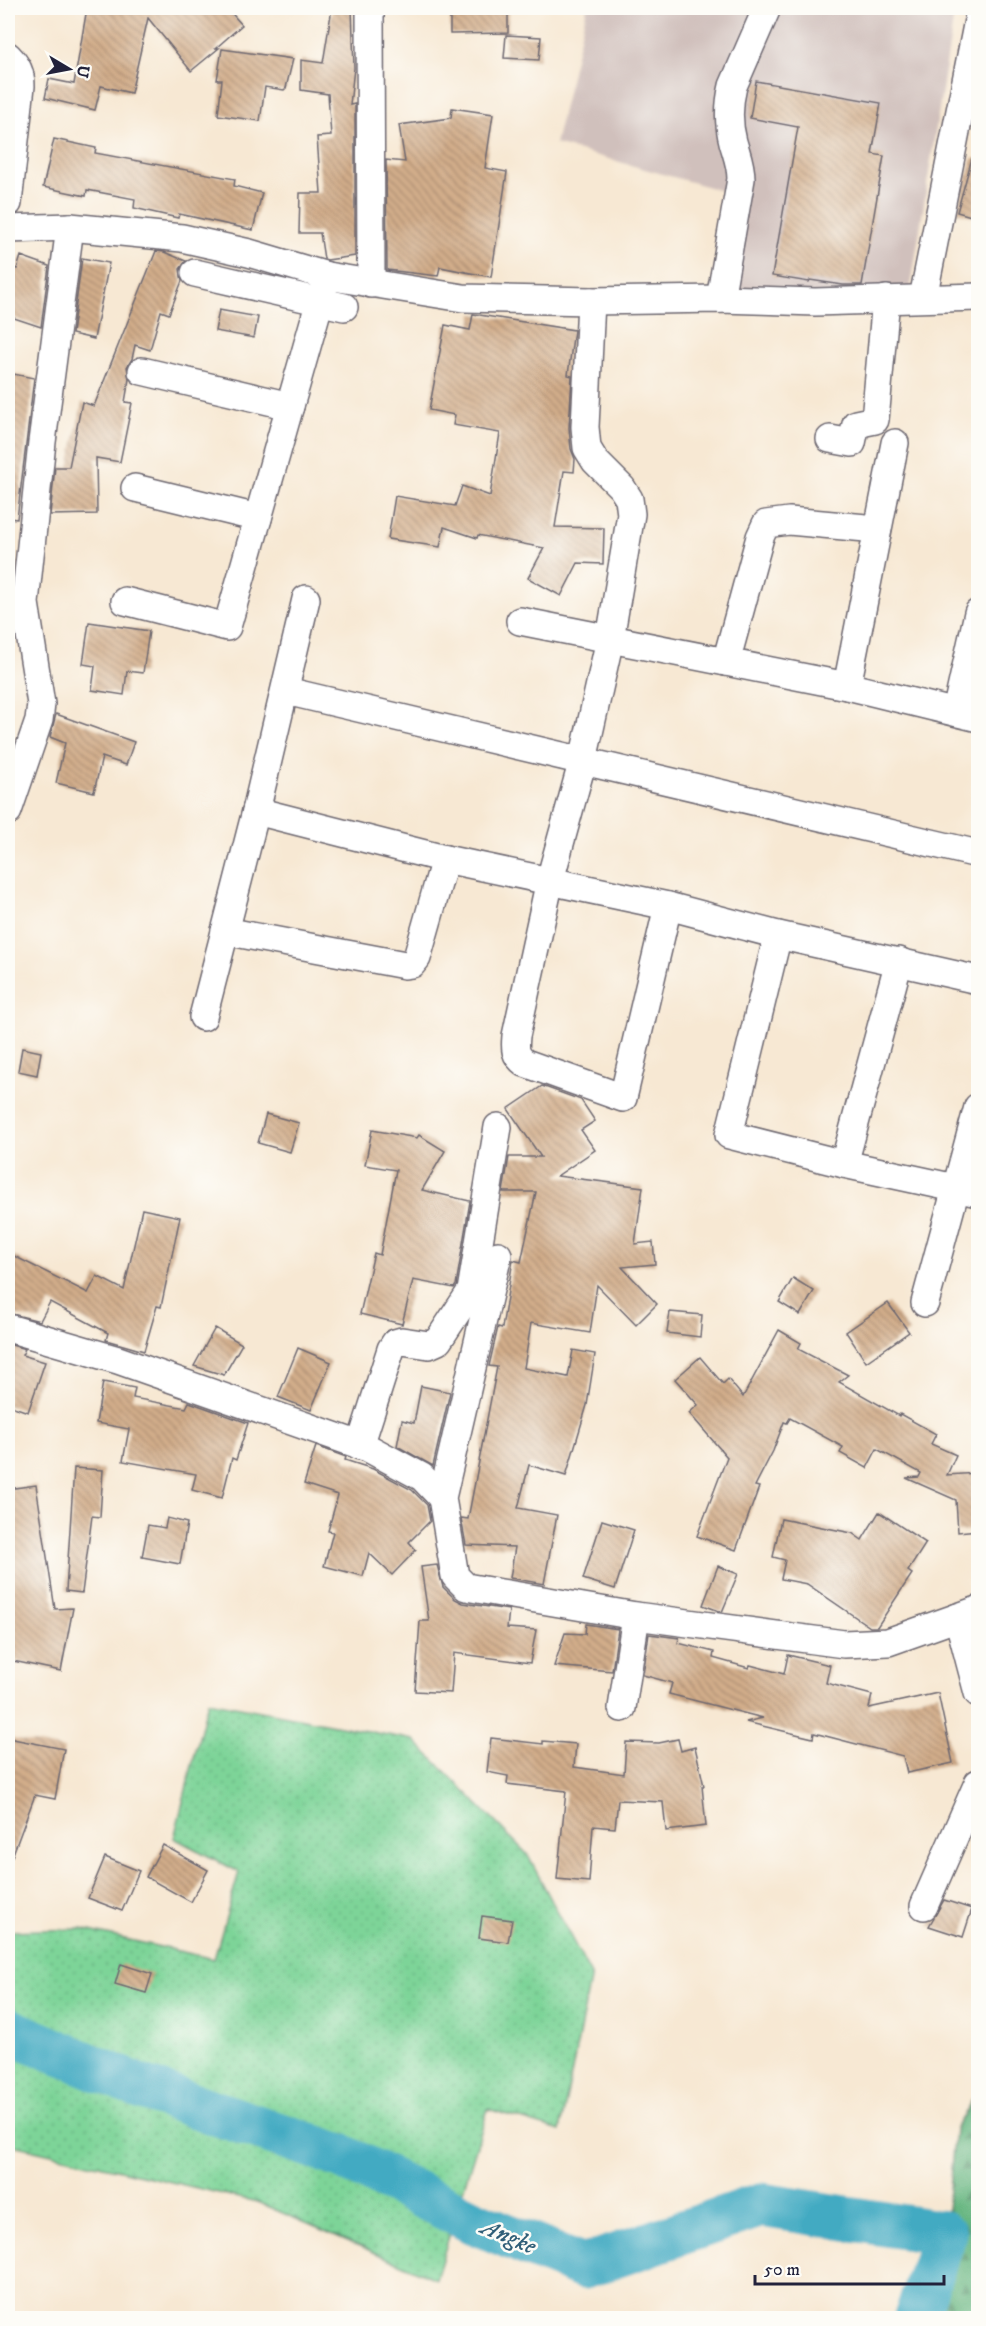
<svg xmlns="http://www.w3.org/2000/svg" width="986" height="2326" viewBox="0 0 986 2326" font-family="'IM FELL DW Pica',serif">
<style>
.industrial{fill:#d0c0bc}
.grass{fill:url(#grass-dots);stroke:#507b6a;stroke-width:1.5}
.forest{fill:url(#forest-firs);stroke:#446c5e;stroke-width:1.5}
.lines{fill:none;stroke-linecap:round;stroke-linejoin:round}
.river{stroke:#43aac2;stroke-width:45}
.building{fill:url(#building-back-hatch)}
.street-casing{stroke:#6d6770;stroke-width:30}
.street{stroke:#fff;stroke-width:27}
.labels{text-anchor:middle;stroke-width:5;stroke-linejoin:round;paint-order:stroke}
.water-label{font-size:24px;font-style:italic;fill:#315f78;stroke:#fdfcf7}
</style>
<defs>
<pattern id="grass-dots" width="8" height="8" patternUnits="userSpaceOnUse" patternTransform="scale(1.5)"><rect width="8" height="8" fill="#7dd498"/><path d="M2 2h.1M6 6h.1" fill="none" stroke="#6cb684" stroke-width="1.8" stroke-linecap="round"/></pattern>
<pattern id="forest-firs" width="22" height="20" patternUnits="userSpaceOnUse" patternTransform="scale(1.5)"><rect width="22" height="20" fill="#66b680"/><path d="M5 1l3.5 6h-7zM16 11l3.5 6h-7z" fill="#54946a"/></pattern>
<pattern id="building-back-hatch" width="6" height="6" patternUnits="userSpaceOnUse" patternTransform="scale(1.5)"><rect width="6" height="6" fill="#d2ad8a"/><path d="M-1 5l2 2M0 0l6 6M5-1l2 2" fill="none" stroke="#aa8c72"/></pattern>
</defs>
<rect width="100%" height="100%" fill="#fdfcf7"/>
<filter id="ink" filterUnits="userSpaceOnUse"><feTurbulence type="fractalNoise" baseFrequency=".0167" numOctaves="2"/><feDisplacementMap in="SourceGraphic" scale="12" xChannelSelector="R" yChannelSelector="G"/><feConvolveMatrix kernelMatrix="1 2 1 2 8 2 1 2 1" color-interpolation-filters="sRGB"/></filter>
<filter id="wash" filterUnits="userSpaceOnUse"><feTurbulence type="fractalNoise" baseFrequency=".008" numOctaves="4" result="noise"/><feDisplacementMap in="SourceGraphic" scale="24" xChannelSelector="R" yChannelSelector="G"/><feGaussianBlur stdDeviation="1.35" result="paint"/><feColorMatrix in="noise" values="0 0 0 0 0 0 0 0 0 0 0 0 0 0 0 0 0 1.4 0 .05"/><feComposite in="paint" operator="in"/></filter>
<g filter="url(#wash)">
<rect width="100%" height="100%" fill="#f7e8d3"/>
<polygon class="industrial" points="587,8 955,8 909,298 732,295 745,197 555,144"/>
<polygon class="grass" points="208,1701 414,1740 527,1854 591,1975 560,2131 488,2109 436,2279 257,2202 8,2144 8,1931 81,1929 214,1959 239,1872 174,1838"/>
<polygon class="forest" points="978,2090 978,2318 936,2318 955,2129"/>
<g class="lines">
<polyline class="river" points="8,2030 140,2087 341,2156 472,2221 583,2267 761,2205 944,2233 916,2318"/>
</g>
<g id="blocks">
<g class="building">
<polygon points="87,8 227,8 242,25 216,48 219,48 191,71 148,18 131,93 101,86 95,110 45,98 49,79 74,84"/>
<polygon points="332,8 352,8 354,68 350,105 355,104 355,256 327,260 324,259 320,233 299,233 300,193 321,193 317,137 331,136 328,94 301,90 301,60 323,63"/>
<polygon points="450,8 508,8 508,33 450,34"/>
<polygon points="506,35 541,37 539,60 504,58"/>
<polygon points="222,49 293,59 286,88 284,90 265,87 260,121 218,115 222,80 217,80"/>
<polygon points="756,81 881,103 872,154 884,156 862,285 843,285 810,280 809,282 772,276 798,127 750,118"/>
<polygon points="452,108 493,114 485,168 507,172 491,277 440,267 438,276 387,270 386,160 405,162 399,125 451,118"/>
<polygon points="54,139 96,148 95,153 235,179 234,186 262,193 253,230 179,214 178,218 134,208 135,199 87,190 86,196 43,187"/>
<polygon points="972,158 978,159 978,218 957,212"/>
<polygon points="156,251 164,252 186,261 180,269 182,281 169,314 161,311 150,350 135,345 132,359 127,367 129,379 125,402 132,403 120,462 96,458 97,514 50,515 55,467 69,467 82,402 94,406"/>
<polygon points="21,256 49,266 41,327 8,316 8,266 17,269"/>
<polygon points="82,258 109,263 94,339 72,334"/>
<polygon points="219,310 258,317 254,338 215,331"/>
<polygon points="473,314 574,330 568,375 572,376 569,428 571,449 575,459 574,472 564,471 555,527 604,528 603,564 578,563 561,596 528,578 544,548 478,535 477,538 444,527 440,547 388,539 395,496 455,506 462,486 490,496 500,433 453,425 455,415 429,410 445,325 470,330"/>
<polygon points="8,373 34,378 17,519 8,518"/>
<polygon points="89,622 149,631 143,673 127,671 124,695 92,690 95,666 83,664"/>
<polygon points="56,714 134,742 126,765 102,757 94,792 56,783 65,743 50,737"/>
<polygon points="22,1048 41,1052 37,1075 18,1071"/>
<polygon points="542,1086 581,1100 595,1121 581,1130 595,1150 557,1176 643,1187 635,1244 653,1242 655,1264 622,1267 657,1304 636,1325 597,1285 590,1333 531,1323 524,1368 568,1377 573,1350 595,1354 587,1405 566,1476 529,1465 518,1508 557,1515 544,1584 510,1578 515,1547 466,1545 461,1518 468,1519 497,1367 489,1366 498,1327 502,1328 513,1260 521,1262 536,1192 503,1192 509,1157 541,1157 508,1109"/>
<polygon points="266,1114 299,1123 290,1152 258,1143"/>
<polygon points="372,1130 417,1138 419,1135 445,1151 422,1190 470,1201 456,1285 454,1288 413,1280 402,1324 360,1314 374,1253 380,1255 396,1170 365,1165"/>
<polygon points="142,1209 180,1217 161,1307 157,1306 144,1351 106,1340 108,1333 50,1302 40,1321 8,1313 8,1253 88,1293 97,1276 124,1290"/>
<polygon points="793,1278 814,1291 800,1315 779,1302"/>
<polygon points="888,1303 909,1332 866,1362 846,1332"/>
<polygon points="670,1312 702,1315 700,1337 667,1333"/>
<polygon points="215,1328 242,1344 224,1375 194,1366"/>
<polygon points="779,1330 801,1343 798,1349 848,1375 839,1382 899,1416 900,1414 936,1434 931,1444 956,1455 947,1475 978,1473 978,1530 958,1532 956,1500 906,1478 919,1477 921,1473 877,1449 867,1468 840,1453 843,1447 790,1418 787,1423 784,1422 773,1451 755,1486 759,1487 736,1550 697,1536 727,1457 689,1413 698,1405 675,1379 700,1357 723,1384 728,1379 743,1397"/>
<polygon points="8,1344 25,1349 22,1355 45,1362 28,1412 8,1405"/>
<polygon points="298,1348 331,1362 311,1410 278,1397"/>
<polygon points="103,1382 135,1388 133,1398 186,1408 189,1402 248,1423 236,1460 232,1458 222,1498 192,1490 196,1474 123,1461 129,1429 96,1423"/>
<polygon points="421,1386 450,1392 433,1466 397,1446 402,1420 414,1423"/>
<polygon points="316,1446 346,1457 345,1460 373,1469 412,1490 427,1505 430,1521 409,1542 416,1550 392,1575 369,1553 363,1576 324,1566 333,1532 328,1531 338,1495 304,1484"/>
<polygon points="74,1468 103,1470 100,1517 92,1516 82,1593 66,1591"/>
<polygon points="36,1485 55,1609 73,1608 61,1671 8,1660 8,1506 11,1505 8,1489"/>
<polygon points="879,1512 926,1543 908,1571 912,1574 877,1627 870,1627 807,1584 781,1579 785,1560 773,1557 781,1519 852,1533 862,1540"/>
<polygon points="167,1518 187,1523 180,1564 142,1557 148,1525 165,1528"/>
<polygon points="602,1520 634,1530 615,1589 583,1579"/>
<polygon points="437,1565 443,1587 455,1599 463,1603 509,1610 507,1628 536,1630 530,1663 454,1653 451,1693 415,1691 420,1621 429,1621 421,1567"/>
<polygon points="718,1566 738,1574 722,1612 703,1605"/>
<polygon points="586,1624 618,1629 612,1671 554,1666 565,1633 585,1634"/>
<polygon points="649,1634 679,1638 678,1643 714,1652 713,1658 749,1668 750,1665 784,1674 788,1655 830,1665 826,1683 872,1695 869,1708 938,1693 953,1763 907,1773 903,1756 814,1733 813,1738 746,1722 763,1718 669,1694 672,1683 643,1675"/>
<polygon points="8,1738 64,1749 55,1799 35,1795 10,1862 8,1862"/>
<polygon points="491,1738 543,1744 543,1741 576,1744 574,1767 624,1774 626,1742 659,1743 678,1739 681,1751 695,1747 704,1786 702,1786 706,1826 666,1831 663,1802 618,1800 615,1828 593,1826 589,1882 557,1879 566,1791 507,1784 508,1776 487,1772"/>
<polygon points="163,1845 208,1870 191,1902 146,1877"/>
<polygon points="105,1857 139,1871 122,1911 88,1898"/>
<polygon points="944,1900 972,1909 963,1937 929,1926"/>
<polygon points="482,1916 512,1920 508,1942 479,1938"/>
<polygon points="121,1964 152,1974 146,1993 115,1984"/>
</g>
</g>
</g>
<g filter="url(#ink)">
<use href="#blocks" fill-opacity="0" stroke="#6d6770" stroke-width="1.5"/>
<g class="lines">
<defs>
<g id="street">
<polyline points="370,8 371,284"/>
<path d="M8,56c9,9 13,17 13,30l-13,117"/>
<polyline points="8,229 70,227 182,238 249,253 327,276 463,298 591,301 720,299 815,302 978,297"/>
<polyline points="195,273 344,307"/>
<polyline points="923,298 978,20"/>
<path d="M720,299l21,-120c0,-14 -4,-23 -8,-37 -5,-19 -5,-36 0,-56l34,-78"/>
<path d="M591,301l-6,126 2,21 8,13 27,27 7,11 2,15 -21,125 -27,121 -33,120 -34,156c-1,12 -2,19 9,27l98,35 45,-192"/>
<polyline points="142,371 290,406"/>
<polyline points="830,439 852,443 856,424 875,420 886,299"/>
<polyline points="135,488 258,518"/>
<polyline points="125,601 227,627 327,276"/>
<polyline points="520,621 847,686 978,718"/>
<polyline points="726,662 760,537 766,524 789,521 877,529"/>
<polyline points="847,686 895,443"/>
<polyline points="286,691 978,854"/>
<polyline points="956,712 978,613"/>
<polyline points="8,811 39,720 41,704 25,603 42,442 70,227"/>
<polyline points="256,811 445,859 668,906 778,935 978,980"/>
<polyline points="225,931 405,965 412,964 417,958 445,859"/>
<polyline points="778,935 729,1135 844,1164 978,1193"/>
<polyline points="203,1017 256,811 306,599"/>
<polyline points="844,1164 899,961"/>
<polyline points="498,1255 442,1498 455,1576 466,1587 636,1616 844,1644 888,1642 978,1610"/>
<polyline points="925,1303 978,1107"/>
<polyline points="8,1328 118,1360 368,1448 422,1477 442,1498"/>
<polyline points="360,1446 391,1349 395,1343 402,1341 429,1345 438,1341 471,1291 498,1127"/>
<polyline points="958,1617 978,1693"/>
<polyline points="622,1708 636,1616"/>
<polyline points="924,1906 978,1783"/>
</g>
</defs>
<use href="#street" class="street-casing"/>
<use href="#street" class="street"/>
</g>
</g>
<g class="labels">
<g class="water-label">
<text transform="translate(509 2236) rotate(23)" y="8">Angke</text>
</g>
</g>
<rect width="986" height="2326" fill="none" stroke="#fdfcf7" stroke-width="30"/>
<g transform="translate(69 69) rotate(100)" stroke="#fdfcf7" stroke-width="4.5" paint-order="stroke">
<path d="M0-4.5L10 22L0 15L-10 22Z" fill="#22223b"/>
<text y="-9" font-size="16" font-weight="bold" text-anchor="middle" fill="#22223b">U</text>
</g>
<path d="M755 2275v9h189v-9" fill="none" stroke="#22223b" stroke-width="3"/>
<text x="764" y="2275" font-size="18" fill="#22223b" stroke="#fdfcf7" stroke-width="4.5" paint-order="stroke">50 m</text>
</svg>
